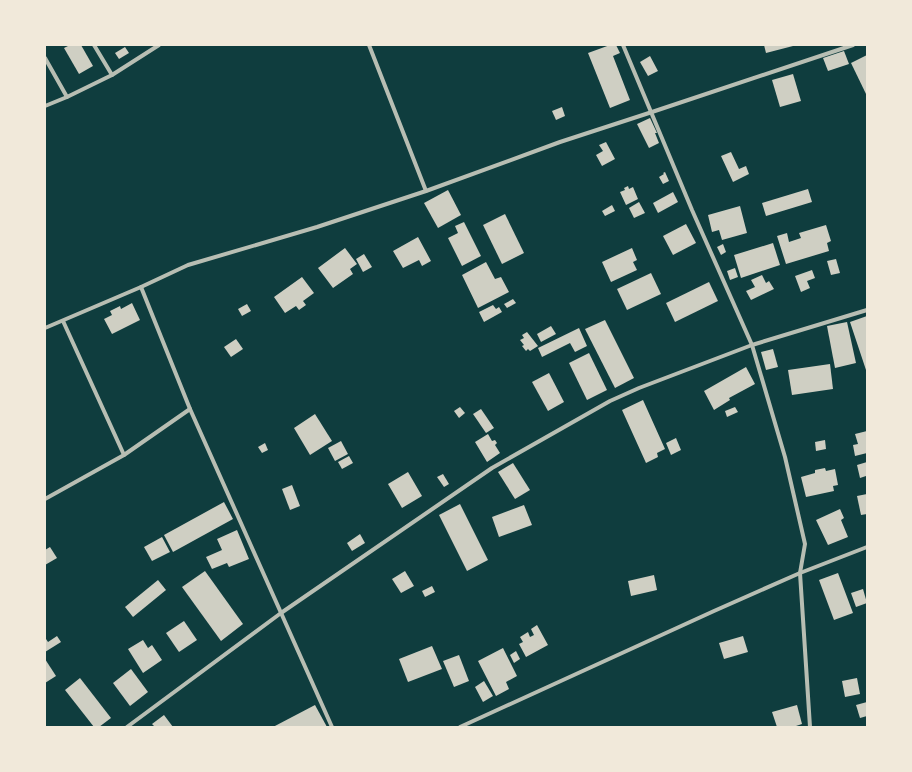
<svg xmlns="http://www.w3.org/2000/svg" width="912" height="772" viewBox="0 0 912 772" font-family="'Archivo Narrow',sans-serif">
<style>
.building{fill:#cfcfc3}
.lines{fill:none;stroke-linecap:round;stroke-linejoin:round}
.minor{stroke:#b8beb3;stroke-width:4}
</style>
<rect width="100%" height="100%" fill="#0f3d3e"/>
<g class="building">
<polygon points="70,45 81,45 93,66 79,74 64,48"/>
<polygon points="610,45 616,45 620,53 613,56 630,100 610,108 588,53"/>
<polygon points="764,45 792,45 793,46 766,53"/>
<polygon points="125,47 129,53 119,59 115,53"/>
<polygon points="844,51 849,64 828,71 823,58"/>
<polygon points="867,55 867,96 851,63"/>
<polygon points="650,56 658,71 648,76 640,62"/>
<polygon points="793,74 801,101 780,107 772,80"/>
<polygon points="562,107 565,116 556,120 552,111"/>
<polygon points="650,118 657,133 655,133 659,143 649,148 637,124"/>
<polygon points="606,142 615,159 602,166 596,155 603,151 599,145"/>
<polygon points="731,152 739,169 746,166 749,174 733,182 721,156"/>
<polygon points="665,172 669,181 663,184 659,177 664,174 663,173"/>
<polygon points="628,186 629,189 633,187 638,199 626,205 620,192 625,190 624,188"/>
<polygon points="808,189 812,202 766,216 762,203"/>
<polygon points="448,190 461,215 438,228 424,203"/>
<polygon points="673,192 678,202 658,213 653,203"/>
<polygon points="639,202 645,213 634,218 629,208"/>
<polygon points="612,205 615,211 605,216 602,211"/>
<polygon points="740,206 747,233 722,240 719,230 712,232 708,215"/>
<polygon points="505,214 524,253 502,264 483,225"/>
<polygon points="464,222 481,256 462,266 448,238 458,233 455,226"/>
<polygon points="686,224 696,243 673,255 663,236"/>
<polygon points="826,225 831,241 827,243 829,251 786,264 777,236 787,233 789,242 801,238 799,233"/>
<polygon points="418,237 431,261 422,266 419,260 403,268 393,251"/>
<polygon points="773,243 780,265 741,278 734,255"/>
<polygon points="723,244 726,252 721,255 717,247"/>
<polygon points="345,248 357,264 350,269 353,274 333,288 318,268"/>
<polygon points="632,248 637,260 633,262 637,270 611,282 602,262"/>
<polygon points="364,254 372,267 363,272 356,259"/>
<polygon points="836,259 840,273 831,275 827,261"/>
<polygon points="486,262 495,279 501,277 509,292 478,308 462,275"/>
<polygon points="735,268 738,277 730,280 727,271"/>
<polygon points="812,270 815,278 807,281 810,288 801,292 795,276"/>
<polygon points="651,273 661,294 627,310 617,289"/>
<polygon points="762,275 766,283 769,281 774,289 751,300 746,291 755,287 751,280"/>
<polygon points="302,277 314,293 303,301 306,305 299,310 296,306 285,313 274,297"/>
<polygon points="709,282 718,301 675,322 666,303"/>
<polygon points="513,299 516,303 507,308 504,304"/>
<polygon points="132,303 140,320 112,334 104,319 112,315 110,311 120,306 121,309"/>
<polygon points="247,304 251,311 242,316 238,309"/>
<polygon points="493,305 496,309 499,307 502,312 484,322 479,312"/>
<polygon points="867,316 867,373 850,322"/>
<polygon points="605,320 634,378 615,388 585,329"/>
<polygon points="847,322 856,363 835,368 827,326"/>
<polygon points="551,326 556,334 541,342 537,334"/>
<polygon points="579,328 587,346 575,352 570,343 542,357 538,348"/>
<polygon points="527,332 538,346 530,351 528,349 526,351 522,346 524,345 520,340 524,338 522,335"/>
<polygon points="236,339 243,349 231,357 224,347"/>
<polygon points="773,349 778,367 766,370 761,352"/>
<polygon points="589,353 607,390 587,400 569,363"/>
<polygon points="830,364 833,389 792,395 788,370"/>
<polygon points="746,367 755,384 729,398 730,400 714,410 704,391"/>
<polygon points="549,373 564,402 548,411 532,382"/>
<polygon points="643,400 665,449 657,453 658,457 646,463 622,410"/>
<polygon points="460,407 465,413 459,418 454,411"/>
<polygon points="735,407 738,412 727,417 725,411"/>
<polygon points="481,409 494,428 486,433 473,414"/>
<polygon points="315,414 332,441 310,455 294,428"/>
<polygon points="867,431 867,453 855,456 853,445 858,444 855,434"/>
<polygon points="488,434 492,441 495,440 497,443 495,445 500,453 487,462 475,442"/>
<polygon points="676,438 681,450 671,455 666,443"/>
<polygon points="825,440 826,449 816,451 815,442"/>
<polygon points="341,441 348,454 335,461 328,448"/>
<polygon points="265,443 268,450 262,453 258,447"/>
<polygon points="349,456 353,463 342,469 338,462"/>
<polygon points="867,462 867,480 866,480 866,476 860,478 857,465"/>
<polygon points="513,463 530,490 515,499 498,472"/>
<polygon points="825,468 826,471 835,469 838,485 833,486 834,491 806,497 801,477 815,473 815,470"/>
<polygon points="408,472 422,496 402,508 388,484"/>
<polygon points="443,474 449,484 444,487 437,477"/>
<polygon points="292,485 300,506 290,510 282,489"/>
<polygon points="867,494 867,514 861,515 857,496"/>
<polygon points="224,502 233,519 173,552 164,535"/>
<polygon points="460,504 488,560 467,571 439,515"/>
<polygon points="524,505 532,525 499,537 492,517"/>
<polygon points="840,509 844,518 841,520 848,537 828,545 816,520"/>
<polygon points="237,530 249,559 229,567 227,563 212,569 206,557 222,550 217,539"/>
<polygon points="360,534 365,543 352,551 347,543"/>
<polygon points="162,537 170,552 152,561 144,547"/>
<polygon points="50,547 57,558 45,565 45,550"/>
<polygon points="205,571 243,624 221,641 182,587"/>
<polygon points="405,571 414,586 401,593 392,579"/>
<polygon points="838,573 853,613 834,620 819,580"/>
<polygon points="654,575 657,590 631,596 628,581"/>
<polygon points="158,580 166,590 133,617 125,607"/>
<polygon points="432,586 435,592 425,597 422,591"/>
<polygon points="863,589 867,603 856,607 851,593"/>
<polygon points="184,621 197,640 179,652 166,633"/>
<polygon points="537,625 548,645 526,657 519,644 523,642 520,637 528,632 530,637 534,635 531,629"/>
<polygon points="57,636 61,642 45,652 45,640 46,639 48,642"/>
<polygon points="743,636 748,652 724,659 719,643"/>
<polygon points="143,640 148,648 152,645 162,660 143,673 128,649"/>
<polygon points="432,646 442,669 408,682 399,659"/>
<polygon points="503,648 517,676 506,682 509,689 496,696 478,661"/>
<polygon points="516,651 520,659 514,663 510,655"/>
<polygon points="459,655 469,681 454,687 443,661"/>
<polygon points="45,659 56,676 45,683"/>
<polygon points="131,669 148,692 130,706 113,683"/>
<polygon points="80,678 111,718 99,727 94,727 65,690"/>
<polygon points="857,678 860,694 845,697 842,681"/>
<polygon points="484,681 493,696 483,702 475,687"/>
<polygon points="867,702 867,716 860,718 856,705"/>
<polygon points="315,705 327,727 273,727"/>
<polygon points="797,705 802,724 793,727 777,727 772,712"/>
<polygon points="164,715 173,727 155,727 152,724"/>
</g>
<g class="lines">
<g class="minor">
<polyline points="94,45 112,75"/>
<polyline points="369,45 426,191"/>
<polyline points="623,45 692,210 752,345 785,457 805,544 800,573 810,727"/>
<polyline points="45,58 67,97"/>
<polyline points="45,106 67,97 112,75 159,45"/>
<polyline points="141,287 190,409 332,727"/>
<polyline points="63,321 124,455"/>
<polyline points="45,328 141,287 188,265 317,227 426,191 560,142 652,112 853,45"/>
<polyline points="45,499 124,455 190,409"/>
<polyline points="127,727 281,613 492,468 610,401 639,388 752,345 867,310"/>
<polyline points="460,727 714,611 800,573 867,547"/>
</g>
</g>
<rect width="912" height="772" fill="none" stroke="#f1e9da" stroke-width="92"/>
</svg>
